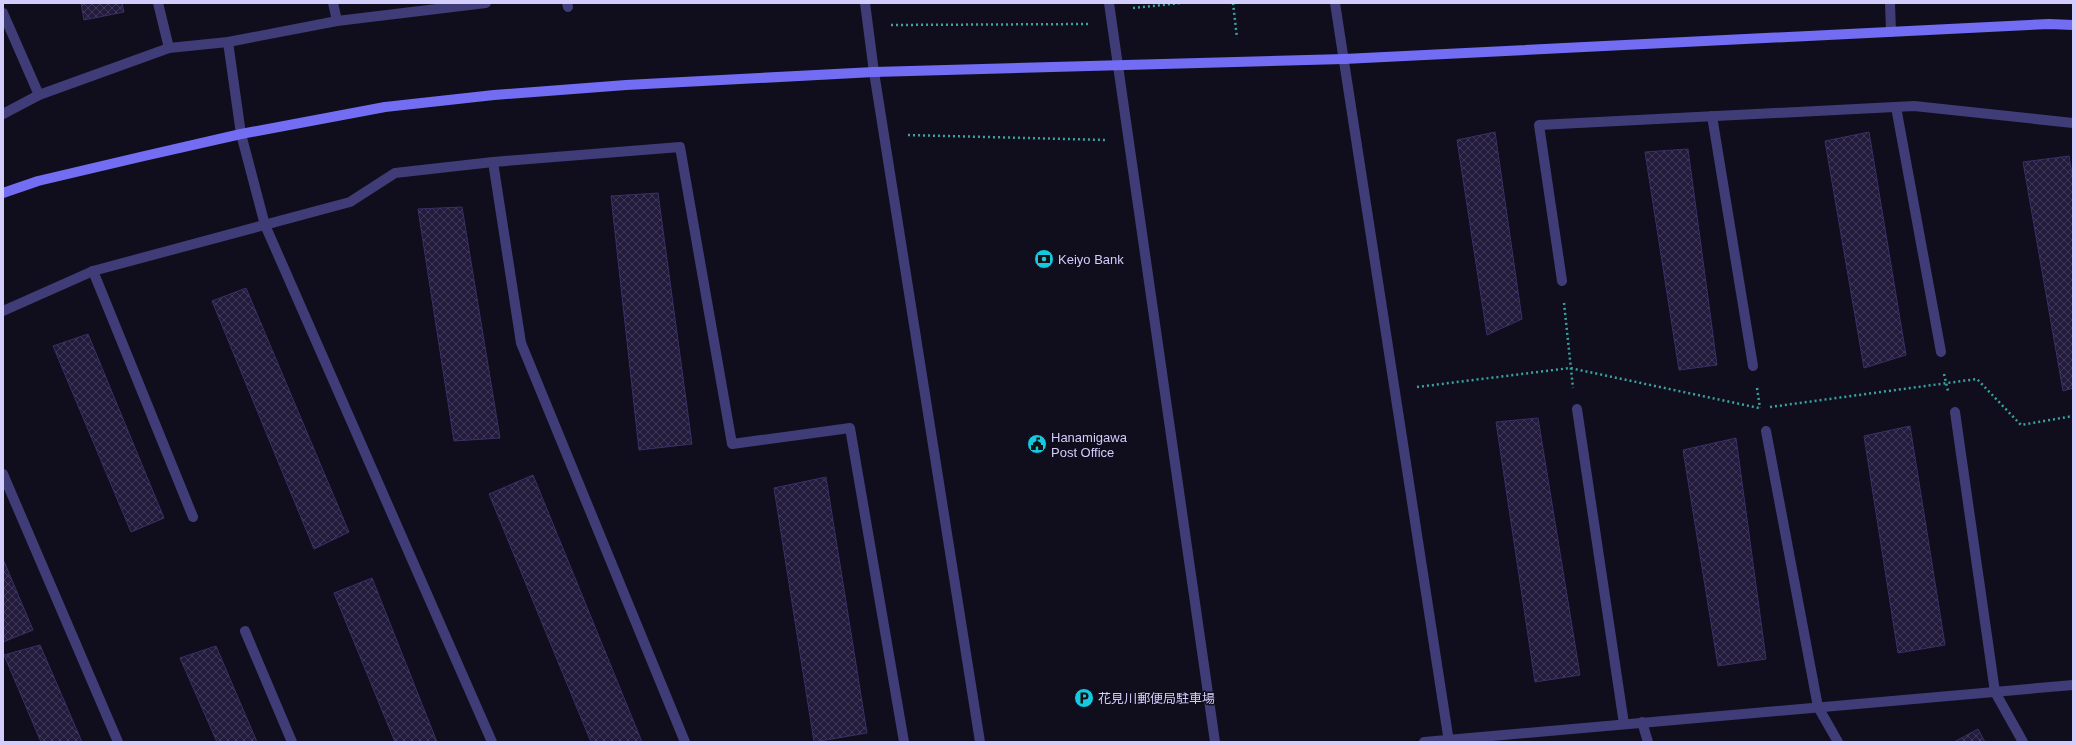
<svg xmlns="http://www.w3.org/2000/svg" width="2076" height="745" viewBox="0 0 2076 745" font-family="Helvetica,'Noto Sans JP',sans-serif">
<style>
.building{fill:url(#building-cross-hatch);stroke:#3b2f66}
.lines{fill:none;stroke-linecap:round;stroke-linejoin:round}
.path{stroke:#38a49f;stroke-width:2.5;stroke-dasharray:2 3;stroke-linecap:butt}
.lane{stroke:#3f3c77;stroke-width:10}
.street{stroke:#3f3c77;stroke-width:10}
.secondary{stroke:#726df2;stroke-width:10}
.secondary-bridge{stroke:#726df2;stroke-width:10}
.labels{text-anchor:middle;stroke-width:3;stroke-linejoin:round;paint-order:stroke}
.poi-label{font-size:13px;fill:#d3cdfb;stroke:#100d1d;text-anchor:start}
</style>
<defs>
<pattern id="building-cross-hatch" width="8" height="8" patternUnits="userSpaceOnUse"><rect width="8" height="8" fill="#221b3c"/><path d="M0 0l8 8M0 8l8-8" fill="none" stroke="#413b59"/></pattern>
</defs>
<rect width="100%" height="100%" fill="#100d1d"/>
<g class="building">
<polygon points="81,3 122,3 124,12 84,20"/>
<polygon points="1495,132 1522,319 1487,335 1457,140"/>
<polygon points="1869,132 1906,355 1864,368 1825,141"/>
<polygon points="1688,149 1717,365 1679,370 1645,152"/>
<polygon points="2069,156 2073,180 2073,388 2063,391 2023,162"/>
<polygon points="658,193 692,444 639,450 611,196"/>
<polygon points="462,207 500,438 454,441 418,209"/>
<polygon points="246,288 349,532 314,549 212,301"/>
<polygon points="88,334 164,518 131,532 53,346"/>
<polygon points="1538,418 1580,675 1535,682 1496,422"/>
<polygon points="1910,426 1945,645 1898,653 1864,436"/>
<polygon points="1736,438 1766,659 1718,666 1683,450"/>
<polygon points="533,475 642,742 591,742 489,494"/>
<polygon points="826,477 867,733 814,742 774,488"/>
<polygon points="3,559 33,630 3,642"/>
<polygon points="372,578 437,742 395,742 334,593"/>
<polygon points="40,645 82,742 41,742 4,655"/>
<polygon points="216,646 257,742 217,742 180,658"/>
<polygon points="1978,729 1985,742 1954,742"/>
</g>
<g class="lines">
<g class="path">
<polyline points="1233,3 1237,38"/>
<polyline points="1133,8 1181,3"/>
<polyline points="891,25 1088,24"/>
<polyline points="908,135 1105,140"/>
<polyline points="1564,303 1573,388"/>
<polyline points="1944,374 1948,391"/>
<polyline points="1417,387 1570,368 1759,408"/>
<polyline points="1757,388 1760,408"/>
<polyline points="1770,407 1977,379 2021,425 2073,416"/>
</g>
<g class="lane">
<polyline points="158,3 169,48"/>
<polyline points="333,3 337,21"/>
<polyline points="567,3 568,7"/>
<polyline points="1890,3 1891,32"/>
<polyline points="3,13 39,95"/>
<polyline points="228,42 241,134 265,225 492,742"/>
<polyline points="1896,107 1941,352"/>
<polyline points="3,114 39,95 169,48 228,42 337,21 486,3"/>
<polyline points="1712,116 1753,366"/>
<polyline points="493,162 521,343 685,742"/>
<polyline points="93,271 193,517"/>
<polyline points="1562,281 1539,125 1914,106 2073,123"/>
<polyline points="3,311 93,271 350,202 395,173 493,162 680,147 732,444 850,428 904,742"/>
<polyline points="1577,409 1624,724"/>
<polyline points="1955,412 1995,692 2023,742"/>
<polyline points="1766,431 1818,707 1838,742"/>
<polyline points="3,474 118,742"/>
<polyline points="245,631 292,742"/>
<polyline points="1642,722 1648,742"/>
</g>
<g class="street">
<polyline points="865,3 874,72 980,742"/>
<polyline points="1109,3 1215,742"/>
<polyline points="1335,3 1449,742"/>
<polyline points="1424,742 2073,685"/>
</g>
<g class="secondary">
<polyline points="1344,59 2049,24 2073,25"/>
<polyline points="3,193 38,181 140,157 241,134 385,107 494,95 626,85 874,72"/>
</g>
<polyline class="secondary-bridge" points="874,72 1344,59"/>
</g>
<defs>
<symbol id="bank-disc" viewBox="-11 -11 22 22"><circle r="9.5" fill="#14c9e0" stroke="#100d1d"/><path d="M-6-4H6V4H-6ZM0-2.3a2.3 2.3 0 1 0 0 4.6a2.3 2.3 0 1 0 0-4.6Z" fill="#111"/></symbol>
<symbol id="civic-disc" viewBox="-11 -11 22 22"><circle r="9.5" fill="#14c9e0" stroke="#100d1d"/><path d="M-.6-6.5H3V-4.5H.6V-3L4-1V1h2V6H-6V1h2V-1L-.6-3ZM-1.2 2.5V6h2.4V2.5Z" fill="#111"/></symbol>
<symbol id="parking-disc" viewBox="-11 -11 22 22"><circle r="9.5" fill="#14c9e0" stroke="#100d1d"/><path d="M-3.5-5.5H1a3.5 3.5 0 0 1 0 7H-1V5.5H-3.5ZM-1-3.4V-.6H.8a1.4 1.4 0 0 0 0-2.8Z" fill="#111"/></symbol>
</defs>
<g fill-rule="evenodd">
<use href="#bank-disc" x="1033" y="248" width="22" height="22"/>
<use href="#civic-disc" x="1026" y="433" width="22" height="22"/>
<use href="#parking-disc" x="1073" y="687" width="22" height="22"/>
</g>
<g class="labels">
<g class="poi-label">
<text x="1058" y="264">Keiyo Bank</text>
<text x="1051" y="442">Hanamigawa<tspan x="1051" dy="15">Post Office</tspan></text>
<text x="1098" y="703">花見川郵便局駐車場</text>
</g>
</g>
<rect width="2076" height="745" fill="none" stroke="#d3cdfb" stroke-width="8"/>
</svg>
